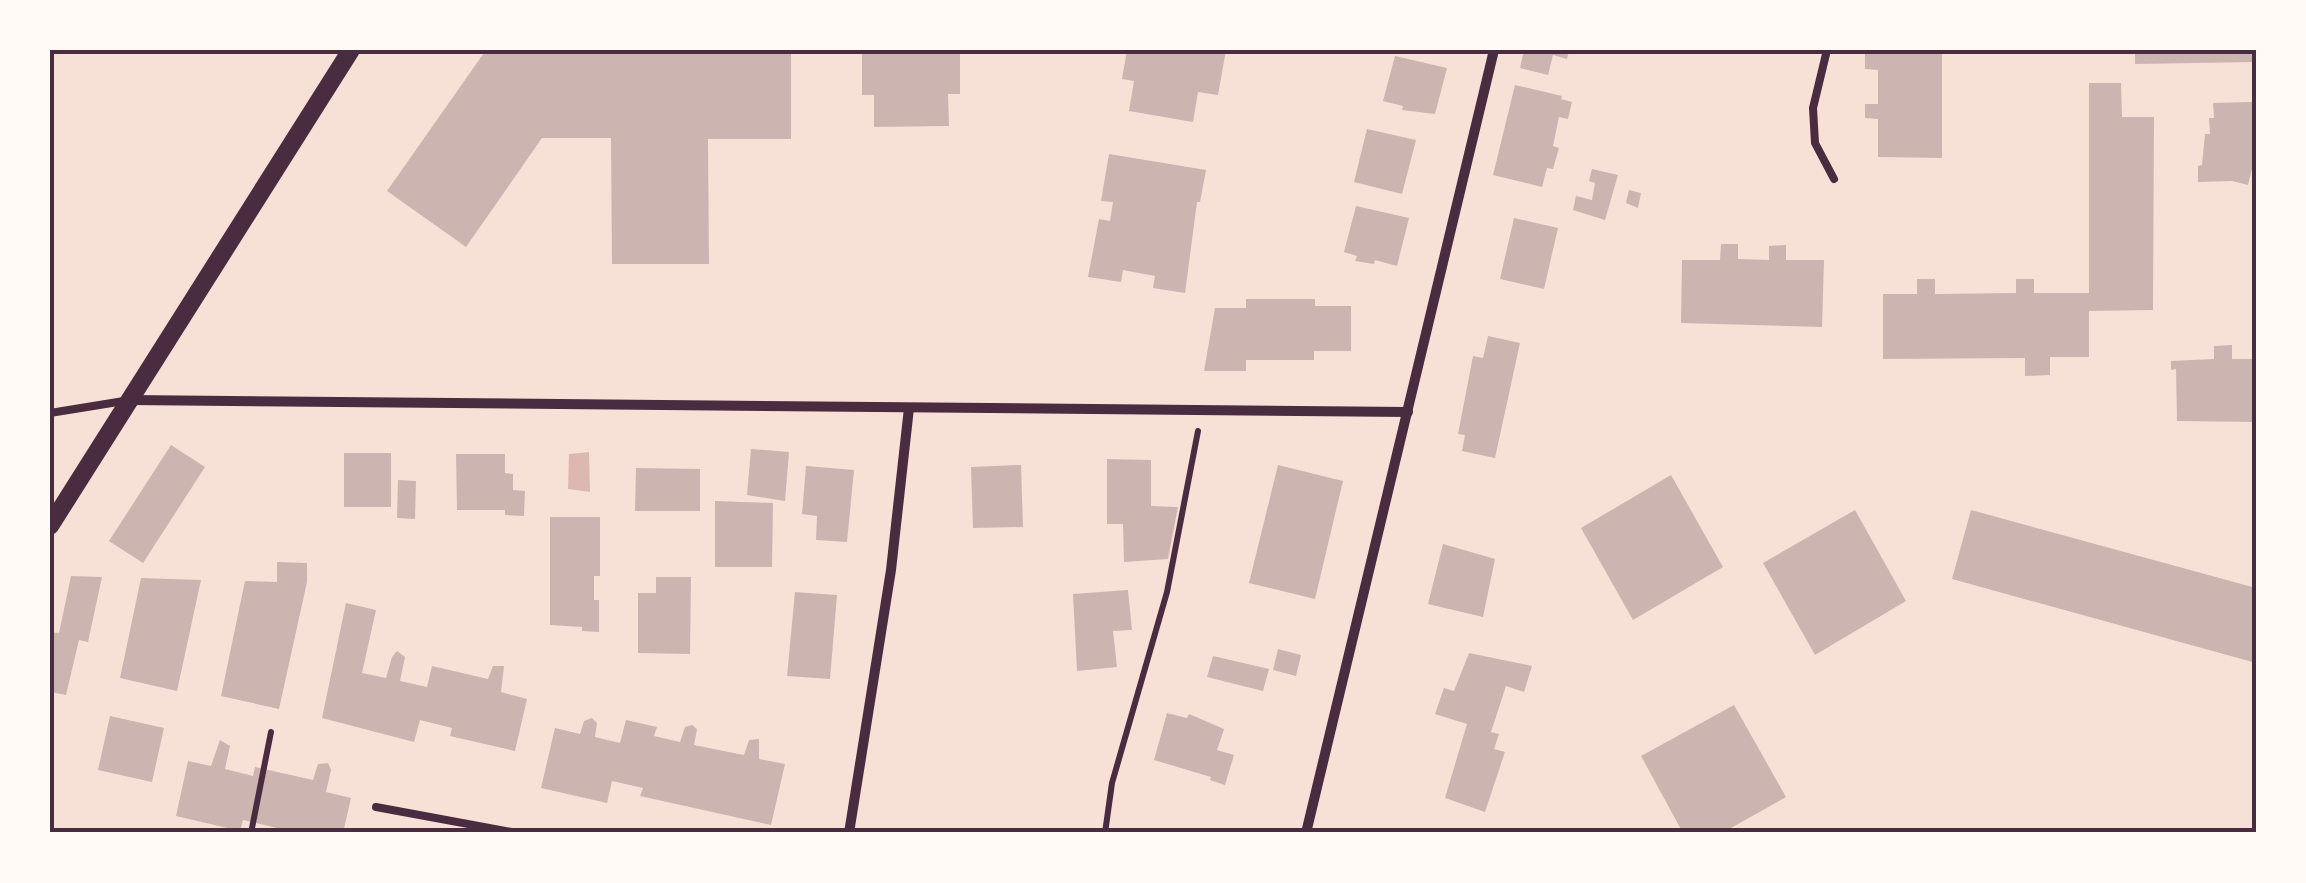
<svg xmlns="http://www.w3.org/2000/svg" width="2306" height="883" viewBox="0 0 2306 883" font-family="'Asap Condensed',sans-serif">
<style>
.water{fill:#dcb8b0}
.building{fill:#ccb4b1}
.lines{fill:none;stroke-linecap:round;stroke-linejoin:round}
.path{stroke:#4a2c40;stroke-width:6}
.service{stroke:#4a2c40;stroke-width:8}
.minor{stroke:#4a2c40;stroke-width:10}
.tertiary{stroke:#4a2c40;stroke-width:18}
.neatline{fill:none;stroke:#4a2c40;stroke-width:4}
</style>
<rect width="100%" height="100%" fill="#f7e1d7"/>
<polygon class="water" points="589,452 590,492 568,489 569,454"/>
<g class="building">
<polygon points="486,50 791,50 791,139 708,139 709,264 612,264 611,138 542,138 466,247 387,191"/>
<polygon points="862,50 960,50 960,94 948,94 949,126 874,127 874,95 862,95"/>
<polygon points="1127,50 1226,50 1218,95 1198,92 1193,122 1129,111 1134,81 1122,79"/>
<polygon points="1524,50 1569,50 1567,59 1553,55 1548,75 1520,68"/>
<polygon points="1878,50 1942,50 1942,158 1878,157 1878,119 1865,118 1865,104 1878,104 1878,70 1865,69 1865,54 1878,54"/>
<polygon points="2135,50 2256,50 2256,62 2135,64"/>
<polygon points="1395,56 1447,68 1435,114 1402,110 1403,106 1383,101"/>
<polygon points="2089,83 2121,83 2122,117 2154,117 2153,310 2089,311 2089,357 2050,357 2050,375 2025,376 2025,358 1883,359 1883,294 1917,294 1917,279 1935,279 1935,294 2016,293 2016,279 2034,279 2034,293 2089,293"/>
<polygon points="1515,85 1562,96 1561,99 1572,102 1568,119 1559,117 1553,146 1559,148 1553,169 1547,168 1542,187 1493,175"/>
<polygon points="2256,93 2256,153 2248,185 2232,181 2198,182 2198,166 2202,165 2205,134 2210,134 2209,118 2214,118 2213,103 2252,102"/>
<polygon points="1367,129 1416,140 1402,194 1354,182"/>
<polygon points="1109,154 1206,170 1200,202 1197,202 1185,293 1153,288 1155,276 1123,270 1121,282 1088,277 1099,219 1110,221 1113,202 1101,201"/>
<polygon points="1592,169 1618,175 1605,220 1573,210 1576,196 1592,200 1595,183 1589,181"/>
<polygon points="1629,190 1641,193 1638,208 1626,203"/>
<polygon points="1356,206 1409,218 1397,266 1375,260 1374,264 1355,261 1357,256 1344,252"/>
<polygon points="1514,218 1558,228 1544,289 1500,279"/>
<polygon points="1721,244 1738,244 1738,259 1769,260 1769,246 1786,245 1786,260 1824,260 1822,327 1681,323 1682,260 1720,260"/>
<polygon points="1246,299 1315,299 1315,306 1351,306 1351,351 1314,351 1314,360 1246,360 1246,371 1204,371 1215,308 1246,308"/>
<polygon points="1488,336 1520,343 1495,458 1462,451 1465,435 1458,434 1473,356 1483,358"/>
<polygon points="2232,345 2232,359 2256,359 2256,422 2177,421 2176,369 2171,370 2171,361 2214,359 2214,346"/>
<polygon points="171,445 205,467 143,563 109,541"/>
<polygon points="751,449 789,452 785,501 747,495"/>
<rect x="344" y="453" width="47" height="54"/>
<polygon points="456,454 505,454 505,473 513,474 513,490 525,491 524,516 505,515 505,510 457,510"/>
<polygon points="1107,459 1151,460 1151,506 1178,507 1168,559 1124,562 1123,524 1107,524"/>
<polygon points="1021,465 1023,527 973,528 971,467"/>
<polygon points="1278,465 1343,481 1315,599 1249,583"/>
<polygon points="806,466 854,470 847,542 816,540 817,516 802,514"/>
<polygon points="636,468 700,469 700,511 635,511"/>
<polygon points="1671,475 1723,567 1633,620 1581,528"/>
<polygon points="398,480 416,481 415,519 397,518"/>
<polygon points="715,501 773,503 772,567 715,567"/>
<polygon points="1855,510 1906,601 1815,655 1763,563"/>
<polygon points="1971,510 2256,588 2256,663 1952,579"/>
<polygon points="550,517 600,517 600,576 594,576 594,600 599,600 599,632 582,631 582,627 550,625"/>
<polygon points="1443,544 1495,559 1483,617 1428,604"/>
<polygon points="277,562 307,563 307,582 279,709 221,696 245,581 277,582"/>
<polygon points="71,576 102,577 88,642 79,640 66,695 50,692 50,632 59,633"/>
<polygon points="656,577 691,577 690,654 638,653 638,593 656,593"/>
<polygon points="141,578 201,580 177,691 120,678"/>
<polygon points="1128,590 1132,630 1113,631 1117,667 1077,671 1073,594"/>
<polygon points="795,592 837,595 830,679 787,676"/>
<polygon points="346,603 376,610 362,673 386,678 392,657 397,651 405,657 400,681 427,687 432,666 488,679 493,666 504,666 501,692 527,699 515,751 450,736 452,728 420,720 414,742 322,718"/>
<polygon points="1278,649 1301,655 1296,676 1273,670"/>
<polygon points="1469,653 1532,666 1524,692 1506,686 1491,732 1499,734 1494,749 1505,752 1485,812 1445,798 1467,724 1435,714 1444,688 1454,691"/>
<polygon points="1213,656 1269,669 1263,691 1207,677"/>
<polygon points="1734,705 1786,797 1722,833 1683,833 1641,756"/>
<polygon points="1167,713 1187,718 1189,714 1224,729 1217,750 1234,755 1225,785 1210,780 1211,777 1154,760"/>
<polygon points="110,716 164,728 152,782 98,770"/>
<polygon points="592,718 597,723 595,737 620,743 626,720 657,727 654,736 680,742 685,727 692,725 697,729 694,745 744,755 749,740 759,739 759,759 785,764 771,825 640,796 643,788 612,781 607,803 541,788 555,728 580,734 584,721"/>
<polygon points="220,740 230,746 225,769 253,776 255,767 313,780 318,764 328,763 331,770 326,792 351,798 343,833 276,833 277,828 243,820 240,831 176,816 188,761 211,766"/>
</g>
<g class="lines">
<g class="path">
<polyline points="251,833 271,732"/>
<polyline points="1105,833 1112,783 1167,592 1198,431"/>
</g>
<g class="service">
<polyline points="1827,50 1813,108 1815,143 1834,179"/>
<polyline points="50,413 124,401"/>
<polyline points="376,807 517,833"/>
</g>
<g class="minor">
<polyline points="129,400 1408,412"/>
<polyline points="849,833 891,570 909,408"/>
<polyline points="1306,833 1494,50"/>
</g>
<polyline class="tertiary" points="50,526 351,50"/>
</g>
<rect width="2306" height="883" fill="none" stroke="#fffaf5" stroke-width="105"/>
<rect x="52" y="52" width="2202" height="778" class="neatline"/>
</svg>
